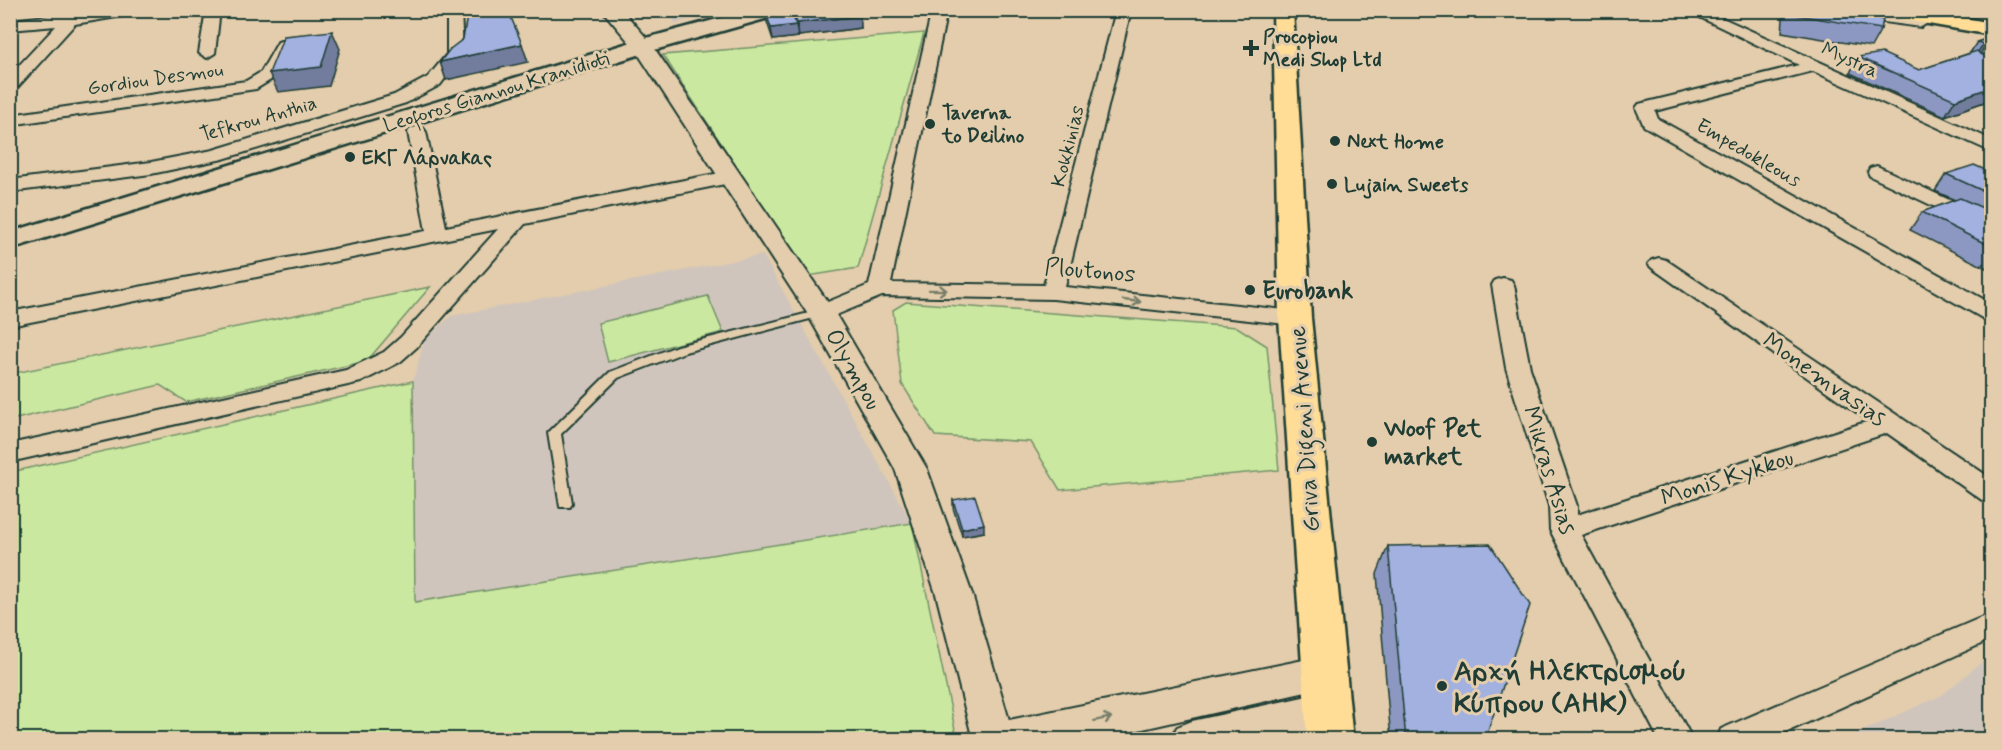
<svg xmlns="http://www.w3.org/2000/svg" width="2002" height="750" viewBox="0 0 2002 750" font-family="Mynerve,sans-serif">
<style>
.built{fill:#d0c5bc}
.green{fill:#cae89f;stroke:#74926a;stroke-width:1.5}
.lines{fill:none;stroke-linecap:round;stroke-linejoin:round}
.service-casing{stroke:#1f3d34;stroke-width:4}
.minor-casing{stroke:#1f3d34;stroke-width:4}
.tertiary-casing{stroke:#1f3d34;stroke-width:4}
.secondary-casing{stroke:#1f3d34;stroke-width:5}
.primary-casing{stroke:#1f3d34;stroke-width:5}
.trunk-casing{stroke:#1f3d34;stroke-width:5}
.service{fill:#e3cdac;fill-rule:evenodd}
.minor{fill:#e3cdac;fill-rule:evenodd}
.tertiary{fill:#e3cdac;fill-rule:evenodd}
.secondary{fill:#e3cdac;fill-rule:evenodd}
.primary{fill:#ffdd96;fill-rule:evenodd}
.trunk{fill:#ffdd96;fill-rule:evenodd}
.wall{fill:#8c98c1;stroke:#1f3d34;stroke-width:1.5}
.shaded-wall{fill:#727c9d;stroke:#1f3d34;stroke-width:1.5}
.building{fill:#a3b1e0;stroke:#1f3d34;stroke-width:1.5}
.oneway{stroke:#777e6a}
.poi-dot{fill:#1f3d34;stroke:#e3cdac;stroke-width:2}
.labels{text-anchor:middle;stroke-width:6;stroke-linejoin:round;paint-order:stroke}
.far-poi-label{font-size:20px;font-weight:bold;fill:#1f3d34;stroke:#e3cdac;text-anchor:start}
.far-street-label{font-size:20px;fill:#1f3d34;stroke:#e3cdac}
.street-label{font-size:24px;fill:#1f3d34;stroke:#e3cdac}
.poi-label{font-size:24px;font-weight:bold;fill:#1f3d34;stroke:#e3cdac;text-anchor:start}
.near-poi-label{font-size:28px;font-weight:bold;fill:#1f3d34;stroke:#e3cdac;text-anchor:start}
</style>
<rect width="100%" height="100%" fill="#e3cdac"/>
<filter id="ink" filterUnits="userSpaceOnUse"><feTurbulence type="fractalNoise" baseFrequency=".0167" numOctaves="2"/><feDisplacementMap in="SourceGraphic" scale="12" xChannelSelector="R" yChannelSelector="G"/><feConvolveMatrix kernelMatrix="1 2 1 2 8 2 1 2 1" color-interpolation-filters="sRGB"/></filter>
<g filter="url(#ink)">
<g class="built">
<polygon points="671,11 671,10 724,11 675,24"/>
<polygon points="763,255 912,523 415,602 413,381 424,341 451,316"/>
<polygon points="1991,657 1991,739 1845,739 1942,695 1984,660"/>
</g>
<g class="green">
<polygon points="924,33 858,268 808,276 663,55"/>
<polygon points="430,287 367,361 186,402 160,385 11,420 10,374"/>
<polygon points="708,296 723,332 608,362 598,323"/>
<polygon points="906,302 1237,327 1267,346 1279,470 1060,490 1031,442 935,436 902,384 893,310"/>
<polygon points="413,381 415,602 912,523 957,739 11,739 11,472"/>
</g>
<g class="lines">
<defs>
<g id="service">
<polygon points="480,10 499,10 454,19 450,17"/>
<polygon points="821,310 825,311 827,313 825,315 685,352 618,378 561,434 572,503 570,507 560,507 548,433 610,372 677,346"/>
</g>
<g id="minor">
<polygon points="103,10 142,10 135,14 75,24 16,89 10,90 10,75 56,26 10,30 10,20"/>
<polygon points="206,10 220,10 215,53 207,58 199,53"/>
<polygon points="447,10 461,10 463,55 440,85 406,103 223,159 151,174 10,192 10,180 151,162 213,150 394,95 428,77 447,54"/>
<polygon points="932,10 947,10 891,283 1044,285 1116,10 1131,10 1065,287 1295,311 1303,313 1306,318 1303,323 1295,325 1053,299 882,296 829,318 821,320 813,318 810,313 813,308 869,285"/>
<polygon points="1685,10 1705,10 1992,140 1992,152 1813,71 1655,111 1658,119 1992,304 1992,321 1984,319 1644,126 1636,108 1639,104 1799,65"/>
<polygon points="1817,10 1864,10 1921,17 1929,22 1921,27 1824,14"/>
<polygon points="284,40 292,45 274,78 256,89 10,125 10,115 246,81 261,72 278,42"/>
<polygon points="417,127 423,128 426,132 446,227 730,171 737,173 740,177 737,181 730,183 525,224 417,347 400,362 361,382 10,462 10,444 346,370 384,352 401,337 498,229 10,326 10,312 426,231 408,132 411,128"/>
<polygon points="1877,166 1992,220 1992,234 1870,176 1868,172 1870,168"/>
<polygon points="1659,258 1666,260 1992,479 1992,503 1982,500 1887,433 1581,535 1693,740 1659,740 1550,530 1549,506 1506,368 1492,285 1495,280 1503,278 1511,280 1514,285 1530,368 1577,506 1577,515 1869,421 1652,268 1648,264 1652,260"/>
<polygon points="1992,613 1992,639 1769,740 1717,740 1721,729"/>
</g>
<g id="tertiary">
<polygon points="602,10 622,10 650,42 835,313 927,469 972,594 1009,720 1323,656 1337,661 1343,673 1337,685 1094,740 973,740 936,594 895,469 807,313 635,49"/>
<path d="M1326,692l14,5 6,13 -6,13c-57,21 -108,17 -169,17l6,-13 15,-6z"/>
</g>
<polygon id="secondary" points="751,10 786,10 783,14 651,51 10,249 10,232 635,41"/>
<polygon id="primary" points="1872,10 1921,10 1992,23 1992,35 1882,16 1875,14"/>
<polygon id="trunk" points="1273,10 1293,10 1311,318 1353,740 1307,740 1279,318"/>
</defs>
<use href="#service" class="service-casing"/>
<use href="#minor" class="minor-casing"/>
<use href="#tertiary" class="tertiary-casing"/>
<use href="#secondary" class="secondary-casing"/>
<use href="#primary" class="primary-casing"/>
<use href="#trunk" class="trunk-casing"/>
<use href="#service" class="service"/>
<use href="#minor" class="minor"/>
<use href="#tertiary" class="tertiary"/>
<use href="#secondary" class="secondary"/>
<use href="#primary" class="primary"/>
<use href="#trunk" class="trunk"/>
</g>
<g class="wall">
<polygon points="765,10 858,10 860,16 861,28 799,36 797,31 798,37 773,40 767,22"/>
<polygon points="1787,10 1857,10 1881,29 1871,47 1782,32 1783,19"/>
<polygon points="1992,37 1992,105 1984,102 1945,116 1850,73 1858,57 1919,70 1970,53 1977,42"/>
<polygon points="1992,172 1992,271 1910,230 1922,212 1955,200 1935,191 1946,174"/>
<polygon points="953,500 984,532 962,536 953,508"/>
<polygon points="1388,546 1485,740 1391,740 1377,574"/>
</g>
<g class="shaded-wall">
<polygon points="860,16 861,28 799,36 797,23"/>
<polygon points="796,25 798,37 773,40 771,28"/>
<polygon points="332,31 340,49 329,86 278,92 269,73"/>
<polygon points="1987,42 1978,58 1973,60 1983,44"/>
<polygon points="522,44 528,62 446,80 440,62"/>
<polygon points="1992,87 1992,91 1984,102 1945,116 1955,100"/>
<polygon points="984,524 984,532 962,536 962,529"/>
</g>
<g class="building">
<polygon points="468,10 508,10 522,44 440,62 450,49 463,39"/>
<polygon points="765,10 791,10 796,25 771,28"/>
<polygon points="792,10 858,10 860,16 797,23"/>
<polygon points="1791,10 1857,10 1883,20 1881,29 1790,14"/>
<polygon points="332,31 321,67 269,73 284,36"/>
<polygon points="1992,37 1992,43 1987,42 1983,44 1977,42"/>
<polygon points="1977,51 1980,54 1992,58 1992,87 1955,100 1858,57 1882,53 1919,70"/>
<polygon points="1974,165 1990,172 1992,172 1992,195 1946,174"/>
<polygon points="1960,198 1992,212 1992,247 1922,212"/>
<polygon points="975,496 984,524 962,529 953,500"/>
<polygon points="1490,544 1530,605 1485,740 1406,740 1388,546"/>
</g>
<defs><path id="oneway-shaft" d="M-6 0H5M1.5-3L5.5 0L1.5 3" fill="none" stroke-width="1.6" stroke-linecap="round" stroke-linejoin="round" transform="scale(1.5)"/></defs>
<g class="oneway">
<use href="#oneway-shaft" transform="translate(938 290) rotate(1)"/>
<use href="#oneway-shaft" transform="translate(1132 301) rotate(6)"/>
<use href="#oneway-shaft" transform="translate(1103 719) rotate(-12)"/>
</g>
</g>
<g class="poi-dot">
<path d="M1248 39h6v6h6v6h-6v6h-6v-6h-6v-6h6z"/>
<circle cx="930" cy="124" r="6"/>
<circle cx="1335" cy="141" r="6"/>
<circle cx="350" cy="157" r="6"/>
<circle cx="1332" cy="184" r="6"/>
<circle cx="1250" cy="290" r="6"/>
<circle cx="1372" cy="442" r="6"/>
<circle cx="1442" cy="686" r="6"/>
</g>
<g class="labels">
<g class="far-poi-label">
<text x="1263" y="43">Procopiou<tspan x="1263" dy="23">Medi Shop Ltd</tspan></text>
<text x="942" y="119">Taverna<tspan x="942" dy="23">to Deilino</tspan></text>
<text x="1347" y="148">Next Home</text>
<text x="362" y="164">ΕΚΓ Λάρνακας</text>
<text x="1344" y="191">Lujain Sweets</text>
</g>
<g class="far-street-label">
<text transform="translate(1850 59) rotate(24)" y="7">Mystra</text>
<text transform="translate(155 78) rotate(-8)" y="7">Gordiou Desmou</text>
<text transform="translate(496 91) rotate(-17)" y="7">Leoforos Giannou Kranidioti</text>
<text transform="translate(258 118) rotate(-16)" y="7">Tefkrou Anthia</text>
<text transform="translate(1067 146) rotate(-76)" y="7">Kokkinias</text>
<text transform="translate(1749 152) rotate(30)" y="7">Empedokleous</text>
</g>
<g class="street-label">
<text transform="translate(1090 270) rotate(5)" y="8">Ploutonos</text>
<text transform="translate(854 369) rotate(60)" y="8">Olympou</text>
<text transform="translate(1825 379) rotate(35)" y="8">Monemvasias</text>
<text transform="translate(1304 429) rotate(-94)" y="8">Griva Digeni Avenue</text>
<text transform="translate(1550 470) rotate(73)" y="8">Mikras Asias</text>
<text transform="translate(1727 477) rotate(-18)" y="8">Monis Kykkou</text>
</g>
<g class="poi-label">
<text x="1262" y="298">Eurobank</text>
<text x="1384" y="436">Woof Pet<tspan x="1384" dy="28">market</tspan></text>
</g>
<g class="near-poi-label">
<text x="1454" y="680">Αρχή Ηλεκτρισμού<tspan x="1454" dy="32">Κύπρου (ΑΗΚ)</tspan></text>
</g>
</g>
<rect width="2002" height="750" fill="none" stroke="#e3cdac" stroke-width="36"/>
<rect x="18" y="18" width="1966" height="714" fill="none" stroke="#1f3d34" stroke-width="2" filter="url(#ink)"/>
</svg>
